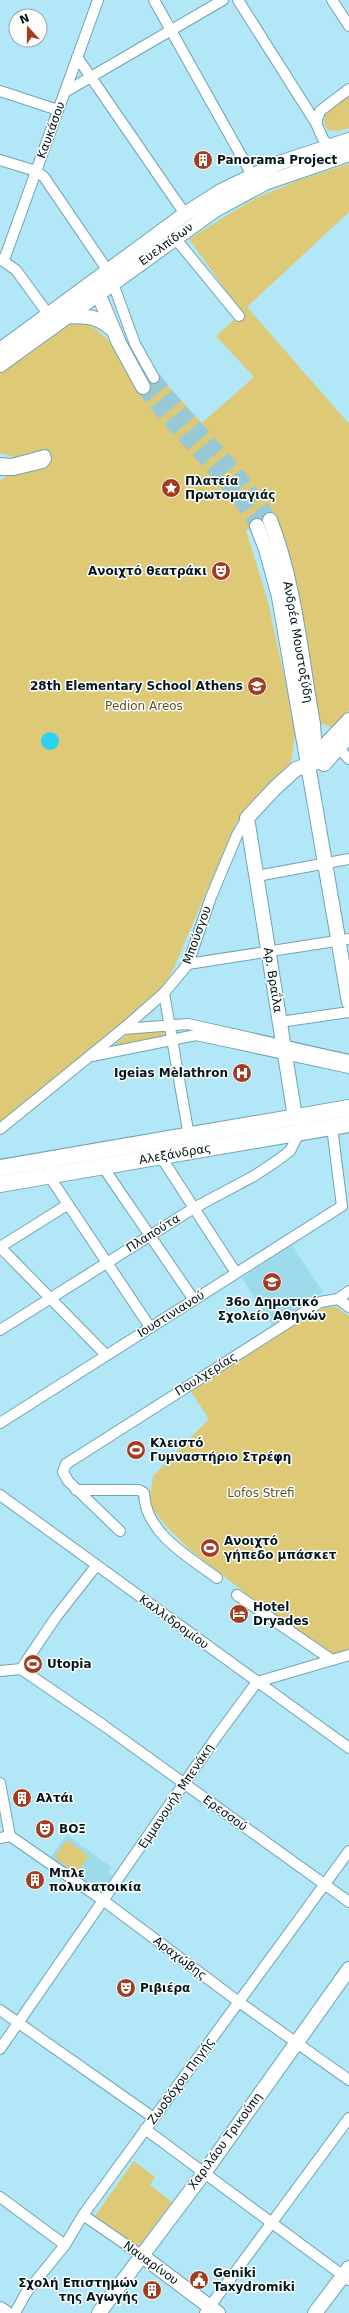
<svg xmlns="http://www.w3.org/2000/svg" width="349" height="2313" viewBox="0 0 349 2313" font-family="'DejaVu Sans',sans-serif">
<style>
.built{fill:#9bdbec}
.green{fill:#ddc976}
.water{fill:#2dd1f3}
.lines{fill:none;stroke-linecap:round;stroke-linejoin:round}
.secondary-tunnel{stroke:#97c8d5;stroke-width:14;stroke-dasharray:14 7;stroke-linecap:butt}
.street-casing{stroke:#70a4b2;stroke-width:12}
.secondary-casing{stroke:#70a4b2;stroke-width:16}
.primary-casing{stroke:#70a4b2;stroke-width:18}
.street{stroke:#fff;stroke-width:10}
.secondary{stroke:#fff;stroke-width:14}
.primary{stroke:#fff;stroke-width:16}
.labels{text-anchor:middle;stroke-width:3;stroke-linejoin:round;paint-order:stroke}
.street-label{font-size:12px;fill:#02161b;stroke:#fefefe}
.poi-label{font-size:12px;font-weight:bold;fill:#02161b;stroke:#fefefe;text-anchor:start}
.park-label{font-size:12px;fill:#615629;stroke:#fefefe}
</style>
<rect width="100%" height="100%" fill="#b1e7f6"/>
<g class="built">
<polygon points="292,1245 323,1292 272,1325 242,1278"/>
<polygon points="67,1835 111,1867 108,1872 112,1876 98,1896 49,1859"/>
</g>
<g class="green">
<polygon points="349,92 349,128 338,131 328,130 324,124 325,114"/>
<polygon points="349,164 349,212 247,307 349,424 349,710 334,728 320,723 270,520 246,530 267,598 289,698 295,734 291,762 255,798 236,823 172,972 158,994 0,1124 0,481 11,473 12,456 0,453 0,372 59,329 74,322 89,324 111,342 138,391 158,375 202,423 254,377 216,336 242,313 189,239 254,199 299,180"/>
<polygon points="166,1027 169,1037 110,1049 131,1031"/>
<polygon points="327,1307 336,1307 349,1316 349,1650 329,1658 190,1550 166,1526 149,1504 153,1476 209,1419 190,1390 310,1313"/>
<polygon points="67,1840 89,1856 77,1873 54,1857"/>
<polygon points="134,2161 155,2177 150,2185 172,2202 138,2247 95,2216"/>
</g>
<circle class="water" cx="50" cy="741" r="9"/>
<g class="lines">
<g class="secondary-tunnel">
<path d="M154,378c37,50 85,89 116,142"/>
<path d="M143,387c35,49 84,86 114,139"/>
</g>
<defs>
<g id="street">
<polyline points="154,0 252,175"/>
<polyline points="238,0 316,123 323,139 333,150"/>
<polyline points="332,0 349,26"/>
<polyline points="77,57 185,214"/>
<polyline points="0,91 58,110"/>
<polyline points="65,92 223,0"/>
<polyline points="316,123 320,111 349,89"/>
<polyline points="0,160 36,171 44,177 108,271"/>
<polyline points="175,238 239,316"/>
<polyline points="0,259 16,270 48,314"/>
<polyline points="4,260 98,0"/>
<polyline points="115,289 135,344 154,378"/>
<polyline points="0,463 11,464 45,455 46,459 43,463 14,470 0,470"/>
<polyline points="338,748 349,759"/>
<polyline points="257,876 349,859"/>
<polyline points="188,964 349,939"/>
<polyline points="164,993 189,1136"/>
<polyline points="280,1022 349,1012"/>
<polyline points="123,1029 188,1024 349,1060"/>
<polyline points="92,1056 196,1035 349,1068"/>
<polyline points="332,1127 342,1206"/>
<polyline points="0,1129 123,1029 164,993 179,975 188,964 211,897 237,835 247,818"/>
<polyline points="161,1157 236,1273"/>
<polyline points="103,1167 194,1300"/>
<polyline points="51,1171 49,1176 150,1327"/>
<polyline points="0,1247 106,1355"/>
<polyline points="0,1247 67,1205"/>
<polyline points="338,1299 349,1307"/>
<polyline points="0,1330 194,1208 254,1176 278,1160 290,1151 299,1133"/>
<polyline points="0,1423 342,1206"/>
<path d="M76,1490h63l5,3c1,40 45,64 73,85"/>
<polyline points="0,1495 349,1748"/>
<polyline points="120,1531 68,1481 63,1472 66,1464 314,1306 320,1302 338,1299 349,1291"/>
<polyline points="237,1595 332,1660"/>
<polyline points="21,1669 103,1725 349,1902"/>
<polyline points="21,1669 56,1617 96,1566"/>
<polyline points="0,1671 21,1669"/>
<polyline points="0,1783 10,1836"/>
<polyline points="10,1836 104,1901 239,2002 349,2080"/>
<polyline points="0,1838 10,1836"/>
<polyline points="0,2010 154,2118"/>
<polyline points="0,2049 217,1736 257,1682 349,1655"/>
<polyline points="145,2129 349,2280"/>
<polyline points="0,2197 65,2245"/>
<polyline points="83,2215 141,2255"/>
<polyline points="15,2313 26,2293 65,2245 83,2215 349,1851"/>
<polyline points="205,2313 349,2118"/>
</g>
<g id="secondary">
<polyline points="95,286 119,343 143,387"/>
<path d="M67,316c21,1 28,-1 45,13"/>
<polyline points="0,350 185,214 221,191 279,163 349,140"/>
<polyline points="0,365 215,210 265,183 349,154"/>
<path d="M270,520c25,63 31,138 43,204l1,14 -6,24"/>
<polyline points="257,526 266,549 279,597 349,1002"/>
<polyline points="309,762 349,720"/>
<polyline points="324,764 349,736"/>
<polyline points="304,1122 295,1117 247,818 275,788 296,769 329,758"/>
<polyline points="141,2255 218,2313"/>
<polyline points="0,2309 6,2313"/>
<polyline points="99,2313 204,2173 349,1969"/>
<polyline points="315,2313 349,2268"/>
</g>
<g id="primary">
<polyline points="0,1168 349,1108"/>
<polyline points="0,1184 349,1124"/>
</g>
</defs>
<use href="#street" class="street-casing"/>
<use href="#secondary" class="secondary-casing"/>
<use href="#primary" class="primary-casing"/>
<use href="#street" class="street"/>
<use href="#secondary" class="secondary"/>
<use href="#primary" class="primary"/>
</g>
<defs>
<symbol id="building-disc" viewBox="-11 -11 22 22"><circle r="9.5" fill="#a33b1e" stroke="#fefefe"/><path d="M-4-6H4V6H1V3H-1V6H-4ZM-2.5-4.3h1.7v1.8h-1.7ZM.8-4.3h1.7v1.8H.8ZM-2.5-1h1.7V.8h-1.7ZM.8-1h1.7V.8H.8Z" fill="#fff"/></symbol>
<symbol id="sight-disc" viewBox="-11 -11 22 22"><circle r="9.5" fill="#a33b1e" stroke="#fefefe"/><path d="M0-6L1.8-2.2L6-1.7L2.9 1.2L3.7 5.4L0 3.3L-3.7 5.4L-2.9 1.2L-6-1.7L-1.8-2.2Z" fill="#fff"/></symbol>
<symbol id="theatre-disc" viewBox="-11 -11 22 22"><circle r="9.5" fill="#a33b1e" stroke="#fefefe"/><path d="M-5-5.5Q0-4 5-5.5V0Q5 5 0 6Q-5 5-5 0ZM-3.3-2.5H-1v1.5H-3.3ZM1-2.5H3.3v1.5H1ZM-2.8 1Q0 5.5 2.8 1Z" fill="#fff"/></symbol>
<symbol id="school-disc" viewBox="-11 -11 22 22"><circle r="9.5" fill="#a33b1e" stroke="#fefefe"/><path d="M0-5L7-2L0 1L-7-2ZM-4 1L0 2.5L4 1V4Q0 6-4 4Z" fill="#fff"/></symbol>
<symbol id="hospital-disc" viewBox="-11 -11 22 22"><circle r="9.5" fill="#a33b1e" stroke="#fefefe"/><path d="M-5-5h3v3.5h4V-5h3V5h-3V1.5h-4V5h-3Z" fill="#fff"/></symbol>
<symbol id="stadium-disc" viewBox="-11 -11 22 22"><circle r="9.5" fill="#a33b1e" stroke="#fefefe"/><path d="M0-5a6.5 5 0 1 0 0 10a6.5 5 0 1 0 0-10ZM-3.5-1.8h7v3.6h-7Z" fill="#fff"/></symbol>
<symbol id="hotel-disc" viewBox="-11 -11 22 22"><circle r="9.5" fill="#a33b1e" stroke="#fefefe"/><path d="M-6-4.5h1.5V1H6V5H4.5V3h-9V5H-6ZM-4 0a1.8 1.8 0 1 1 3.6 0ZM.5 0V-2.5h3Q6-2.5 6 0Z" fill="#fff"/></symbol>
<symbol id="civic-disc" viewBox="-11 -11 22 22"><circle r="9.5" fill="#a33b1e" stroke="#fefefe"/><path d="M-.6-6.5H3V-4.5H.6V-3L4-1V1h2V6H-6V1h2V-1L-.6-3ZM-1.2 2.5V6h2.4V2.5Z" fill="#fff"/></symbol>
</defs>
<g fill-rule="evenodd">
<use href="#building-disc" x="192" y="149" width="22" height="22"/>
<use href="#sight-disc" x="160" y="477" width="22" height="22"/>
<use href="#theatre-disc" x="210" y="560" width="22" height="22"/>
<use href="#school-disc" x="246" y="675" width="22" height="22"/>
<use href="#hospital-disc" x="231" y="1062" width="22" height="22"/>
<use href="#school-disc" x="261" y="1271" width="22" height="22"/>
<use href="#stadium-disc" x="125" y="1439" width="22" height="22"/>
<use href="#stadium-disc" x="199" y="1537" width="22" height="22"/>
<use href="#hotel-disc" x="228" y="1603" width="22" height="22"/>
<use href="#stadium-disc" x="22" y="1653" width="22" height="22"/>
<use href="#building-disc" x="11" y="1787" width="22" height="22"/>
<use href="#theatre-disc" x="34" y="1818" width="22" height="22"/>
<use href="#building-disc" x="24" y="1869" width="22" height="22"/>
<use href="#theatre-disc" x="115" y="1977" width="22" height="22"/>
<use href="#civic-disc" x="188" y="2269" width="22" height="22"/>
<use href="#building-disc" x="141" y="2279" width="22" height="22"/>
</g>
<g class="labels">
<g class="street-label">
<text transform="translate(51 130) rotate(-70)" y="4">Καυκάσου</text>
<text transform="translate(166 244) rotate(-36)" y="4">Ευελπίδων</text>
<text transform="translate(298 642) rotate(80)" y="4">Ανδρέα Μουστοξύδη</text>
<text transform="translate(197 935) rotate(-70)" y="4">Μπούσγου</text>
<text transform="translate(273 980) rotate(81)" y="4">Αρ. Βραΐλα</text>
<text transform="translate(175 1154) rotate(-10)" y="4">Αλεξάνδρας</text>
<text transform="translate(153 1233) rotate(-32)" y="4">Πλαπούτα</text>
<text transform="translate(171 1314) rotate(-32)" y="4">Ιουστινιανού</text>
<text transform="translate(206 1374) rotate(-32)" y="4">Πουλχερίας</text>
<text transform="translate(174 1622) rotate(36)" y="4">Καλλιδρομίου</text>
<text transform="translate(176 1796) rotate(-56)" y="4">Εμμανουήλ Μπενάκη</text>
<text transform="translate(225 1813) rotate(36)" y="4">Ερεσσού</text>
<text transform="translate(180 1958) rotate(37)" y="4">Αραχώβης</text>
<text transform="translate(181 2081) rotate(-54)" y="4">Ζωοδόχου Πηγής</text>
<text transform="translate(225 2141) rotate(-54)" y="4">Χαριλάου Τρικούπη</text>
<text transform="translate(151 2263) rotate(36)" y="4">Ναυαρίνου</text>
</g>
<g class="poi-label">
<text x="217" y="164">Panorama Project</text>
<text x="185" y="485">Πλατεία<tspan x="185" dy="14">Πρωτομαγιάς</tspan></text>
<text x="207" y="575" text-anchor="end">Ανοιχτό θεατράκι</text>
<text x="243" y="690" text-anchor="end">28th Elementary School Athens</text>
<text x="228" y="1077" text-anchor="end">Igeias Mèlathron</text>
<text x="272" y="1306" text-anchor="middle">36ο Δημοτικό<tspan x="272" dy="14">Σχολείο Αθηνών</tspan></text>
<text x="150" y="1447">Κλειστό<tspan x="150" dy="14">Γυμναστήριο Στρέφη</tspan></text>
<text x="224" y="1545">Ανοιχτό<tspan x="224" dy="14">γήπεδο μπάσκετ</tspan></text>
<text x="253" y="1611">Hotel<tspan x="253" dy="14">Dryades</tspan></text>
<text x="47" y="1668">Utopia</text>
<text x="36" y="1802">Αλτάι</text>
<text x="59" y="1833">ΒΟΞ</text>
<text x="49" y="1877">Μπλε<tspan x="49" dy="14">πολυκατοικία</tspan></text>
<text x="140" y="1992">Ριβιέρα</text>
<text x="213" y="2277">Geniki<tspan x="213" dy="14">Taxydromiki</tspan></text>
<text x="138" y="2287" text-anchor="end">Σχολή Επιστημών<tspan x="138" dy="14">της Αγωγής</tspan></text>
</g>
<g class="park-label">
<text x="144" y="710">Pedion Areos</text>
<text x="261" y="1497">Lofos Strefi</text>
</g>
</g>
<g transform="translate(28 28) rotate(339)"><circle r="19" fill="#fefefe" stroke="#99a1a3"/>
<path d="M0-3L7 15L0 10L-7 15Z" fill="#a33b1e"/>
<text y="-6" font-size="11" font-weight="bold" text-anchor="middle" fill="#02161b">N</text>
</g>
</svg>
